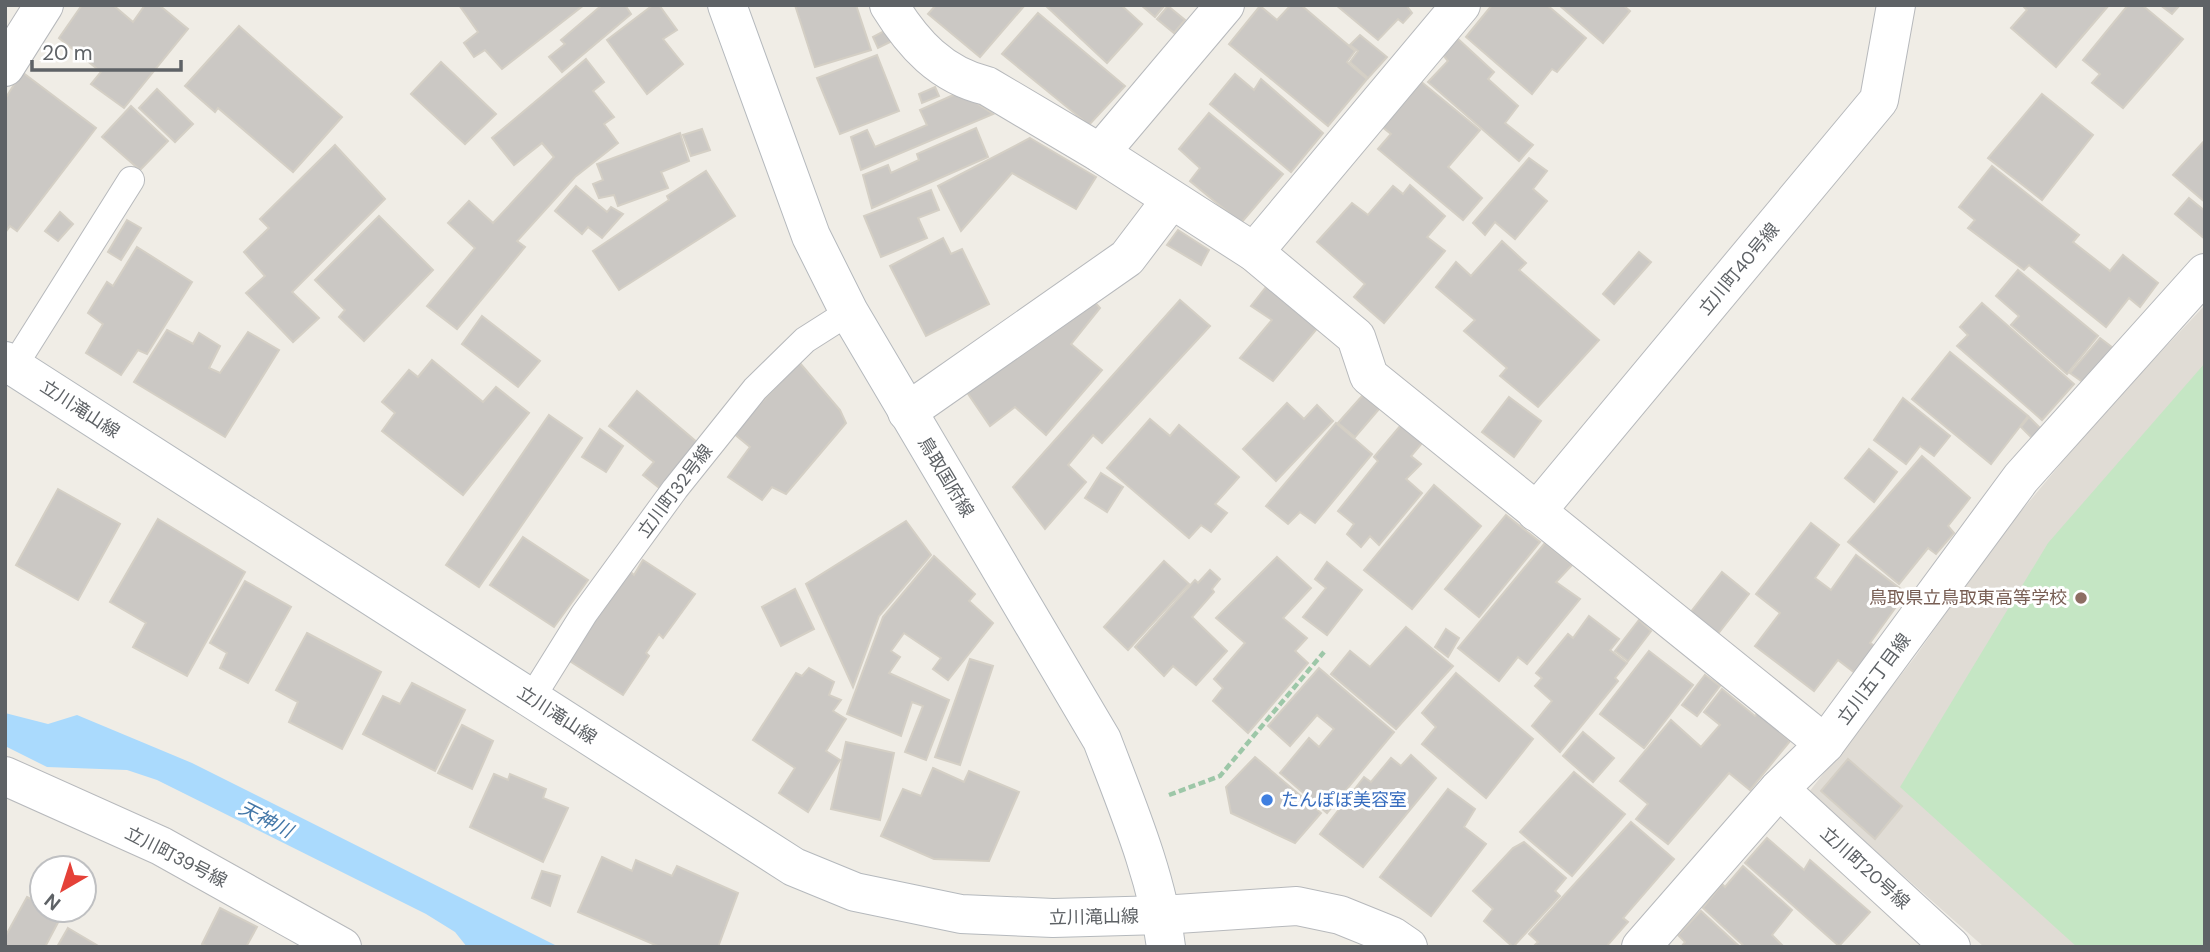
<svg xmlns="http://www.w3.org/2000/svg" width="2210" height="952" viewBox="0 0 2210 952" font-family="'DM Sans','Noto Sans JP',sans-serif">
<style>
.education{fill:#e0dcd5}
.green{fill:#c5e6c4}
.water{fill:#aadafd}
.building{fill:#cbc8c4;stroke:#d4cfc5;stroke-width:2}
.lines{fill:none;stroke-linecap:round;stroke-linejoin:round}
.lane-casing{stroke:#b7b9bc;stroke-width:28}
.street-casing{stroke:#b7b9bc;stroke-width:40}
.secondary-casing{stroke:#b5b9bd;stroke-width:40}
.path{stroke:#9dc7a8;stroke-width:4.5;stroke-dasharray:7 3.5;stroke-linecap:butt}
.lane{stroke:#fff;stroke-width:26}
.street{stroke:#fff;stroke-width:38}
.secondary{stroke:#fff;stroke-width:38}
.education-dot{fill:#8d6e63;stroke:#fff;stroke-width:2.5}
.shop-dot{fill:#3f7fe0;stroke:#fff;stroke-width:2.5}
.labels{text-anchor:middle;stroke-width:6;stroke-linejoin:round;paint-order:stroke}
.street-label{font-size:18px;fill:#5e6266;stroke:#fff}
.education-label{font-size:18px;fill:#785e54;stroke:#fff;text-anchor:end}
.shop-label{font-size:18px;fill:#366cbe;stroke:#fff;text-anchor:start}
.water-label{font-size:19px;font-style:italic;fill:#4276a7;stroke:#fff}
</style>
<rect width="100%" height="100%" fill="#f0ede6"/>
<polygon class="education" points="2205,305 2205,947 1984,947 1809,792 1915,657 1998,539 2098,419"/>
<polygon class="green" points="2205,363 2205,947 2077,947 1900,787 2048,543"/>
<polygon class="water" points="5,713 48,724 77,715 192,763 559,947 467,947 455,932 426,914 157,780 127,770 47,767 5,746"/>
<g class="building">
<polygon points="82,5 113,5 133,22 145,5 159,5 188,29 124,108 91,84 101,72 59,38"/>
<polygon points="459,5 584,5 502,69 485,50 474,57 464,43 478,32"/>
<polygon points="602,5 625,5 631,14 562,72 549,57 565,44 561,40"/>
<polygon points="653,5 659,5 677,30 663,39 683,64 647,94 607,40"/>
<polygon points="795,5 856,5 871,50 815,67"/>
<polygon points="936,5 1025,5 980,57 928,14"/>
<polygon points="1045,5 1121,5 1142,24 1107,63"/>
<polygon points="1141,5 1165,5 1155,17"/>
<polygon points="1291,5 1301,5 1355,51 1347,62 1367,79 1328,126 1229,44 1260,6 1277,20"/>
<polygon points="1336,5 1406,5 1412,13 1403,23 1398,19 1378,40"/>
<polygon points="1492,5 1547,5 1586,38 1557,72 1552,69 1532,94 1466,37"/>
<polygon points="1559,5 1623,5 1630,11 1603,43"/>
<polygon points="2109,5 2056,67 2011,28 2027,10 2022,5"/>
<polygon points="2128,5 2142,5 2183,39 2123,108 2092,83 2100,74 2083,60"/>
<polygon points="2160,5 2180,5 2172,14"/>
<polygon points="1168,6 1185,20 1174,33 1157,19"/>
<polygon points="1038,13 1125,86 1089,125 1002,54"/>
<polygon points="239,26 342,117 293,172 218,108 215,112 185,86"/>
<polygon points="886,30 892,41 878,48 873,37"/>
<polygon points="1360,35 1387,57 1368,78 1350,62 1358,51 1350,45"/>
<polygon points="1457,38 1494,72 1488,79 1518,106 1505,123 1533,145 1519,161 1428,82 1448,61 1443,55"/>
<polygon points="877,55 899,111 840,134 817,78"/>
<polygon points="586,59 604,82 593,91 614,117 604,124 618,143 575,177 517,241 525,247 457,329 427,306 475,248 448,223 469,201 493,223 554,157 542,143 514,165 492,138"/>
<polygon points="441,62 496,114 465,144 411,94"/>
<polygon points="22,72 96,128 17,231 10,226 5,233 5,99"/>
<polygon points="1235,74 1254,90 1261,79 1323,133 1291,172 1210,104"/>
<polygon points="1419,80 1480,130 1448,167 1482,198 1463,220 1378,149 1391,134 1381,126"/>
<polygon points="935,87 939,96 922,103 919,94"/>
<polygon points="157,89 193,124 175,142 139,108"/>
<polygon points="960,92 993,114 861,170 851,137 867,130 875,147 927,125 920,110"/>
<polygon points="2042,94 2093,135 2042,200 1988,158"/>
<polygon points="131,106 168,141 140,170 102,137"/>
<polygon points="1209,113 1283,174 1241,223 1190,181 1200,168 1179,149"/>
<polygon points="976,128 988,157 872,208 863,175 888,165 891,173 919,160 917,154"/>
<polygon points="702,129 710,150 691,156 683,135"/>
<polygon points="680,133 689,161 661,172 668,188 618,206 614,195 599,198 593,184 603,180 597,164"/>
<polygon points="1030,138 1096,177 1076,209 1012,173 961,231 938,186"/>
<polygon points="2205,140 2205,202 2173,175"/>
<polygon points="335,145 385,199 292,292 319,318 293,342 246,293 265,276 244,252 269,228 260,219"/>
<polygon points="1529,158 1547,171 1533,189 1547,201 1515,239 1495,222 1485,235 1473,223"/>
<polygon points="1992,166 2079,235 2073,242 2110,271 2123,255 2158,283 2140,307 2129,298 2106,327 2029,265 2024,270 1968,228 1975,220 1959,207"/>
<polygon points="706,171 735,216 619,290 593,251 669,200 667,196"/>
<polygon points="1410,185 1445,216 1427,237 1445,251 1384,323 1354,297 1365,284 1317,242 1352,203 1368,215 1393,186 1403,194"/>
<polygon points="576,186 607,212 611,207 623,214 602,238 588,227 582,234 555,211"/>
<polygon points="931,190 939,210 918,218 927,238 881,257 864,216"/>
<polygon points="2189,198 2205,211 2205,239 2175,214"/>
<polygon points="60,212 73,224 58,241 45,231"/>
<polygon points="379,216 433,270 364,341 339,317 345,310 315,280"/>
<polygon points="127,220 141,228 121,260 108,252"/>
<polygon points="1178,230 1209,250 1201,265 1167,245"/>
<polygon points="943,238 951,254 962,249 989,304 926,336 890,266"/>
<polygon points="1502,241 1526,263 1519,270 1599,340 1538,407 1500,376 1507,368 1464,331 1475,320 1436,287 1456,262 1471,276"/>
<polygon points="137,247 192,282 147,354 138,350 121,375 86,353 103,324 88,313 107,282 113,286"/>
<polygon points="1639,252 1651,262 1614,304 1603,294"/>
<polygon points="2018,270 2098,336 2067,374 2011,325 2019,316 1996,296"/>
<polygon points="1270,282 1321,324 1273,381 1240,358 1272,320 1251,306"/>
<polygon points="1090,297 1100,308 1071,344 1102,370 1046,435 1015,407 990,426 962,385"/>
<polygon points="1180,300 1210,326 1102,443 1093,435 1068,465 1086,482 1045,529 1013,487"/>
<polygon points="1982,303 2074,384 2042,420 1957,346 1968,335 1960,327"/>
<polygon points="482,316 540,361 518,387 462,344"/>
<polygon points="167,330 193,344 199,333 220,346 209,368 220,373 248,332 279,350 225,437 134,382"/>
<polygon points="2100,338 2113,348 2084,383 2070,373"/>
<polygon points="1950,352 2028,416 1991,464 1912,399"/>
<polygon points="432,360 483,402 496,387 529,413 463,495 382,431 395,413 382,402 409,370 418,377"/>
<polygon points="799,362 840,410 846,423 786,494 772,487 762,500 728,477 750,447 733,433"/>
<polygon points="637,391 699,444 662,490 643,475 654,462 609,426"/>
<polygon points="1363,395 1379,409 1355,437 1338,423"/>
<polygon points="1509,397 1541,421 1514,457 1482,432"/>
<polygon points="1903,398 1950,436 1934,456 1920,446 1906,464 1874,440"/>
<polygon points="1287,403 1304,419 1317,405 1333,421 1276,481 1243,449"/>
<polygon points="549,415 582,438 479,587 446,565"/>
<polygon points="2029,417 2041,429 2032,438 2021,427"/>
<polygon points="1150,419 1170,436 1179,425 1239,477 1215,504 1227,513 1211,532 1201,525 1189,538 1107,468"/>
<polygon points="1336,423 1372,454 1315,523 1300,512 1288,524 1266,506"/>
<polygon points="1401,425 1422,443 1411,456 1421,464 1406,479 1422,493 1379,545 1370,536 1361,547 1347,534 1354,524 1338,511 1378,461 1374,457"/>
<polygon points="600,429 623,446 606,472 582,457"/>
<polygon points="1869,449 1897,472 1874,502 1845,478"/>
<polygon points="1922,456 1970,498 1948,526 1954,533 1936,554 1928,548 1899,584 1848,542"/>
<polygon points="1101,473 1123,487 1107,512 1085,498"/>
<polygon points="1434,485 1481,526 1412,609 1364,570"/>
<polygon points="58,489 120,524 78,600 16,565"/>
<polygon points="1506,515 1540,542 1479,617 1445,589"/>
<polygon points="158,519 245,572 187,676 133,647 146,623 110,602"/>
<polygon points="906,521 931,555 879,616 853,687 806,584"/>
<polygon points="1811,523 1839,545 1815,578 1831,590 1856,555 1906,593 1870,643 1875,646 1855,673 1838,660 1814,691 1755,646 1780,613 1756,594"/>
<polygon points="523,537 588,580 554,627 490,585"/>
<polygon points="1545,543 1572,565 1556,582 1580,599 1527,664 1518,657 1499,681 1458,648"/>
<polygon points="934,556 975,594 969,601 993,623 948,680 933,669 941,658 904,633 891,651 900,657 889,673 949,700 926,760 905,752 923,706 912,702 901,736 847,714 883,617"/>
<polygon points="1277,557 1311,588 1283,618 1307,638 1295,651 1308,663 1248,733 1213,701 1223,688 1214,679 1245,643 1216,618"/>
<polygon points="643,560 695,594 663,638 659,634 646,653 649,656 623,695 568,660 626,568 634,575"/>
<polygon points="1164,561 1189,584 1128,650 1104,627"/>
<polygon points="1327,562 1362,590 1327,635 1303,617 1326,588 1315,579"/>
<polygon points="1210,570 1220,579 1212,589 1214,592 1192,617 1227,651 1196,685 1173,666 1164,676 1135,647 1195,580 1198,583"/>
<polygon points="1722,572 1749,594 1717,635 1690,613"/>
<polygon points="245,581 291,607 248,683 220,668 227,653 210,643"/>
<polygon points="795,589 814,629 781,646 762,607"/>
<polygon points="1589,616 1619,639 1610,650 1627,663 1615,678 1618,681 1560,752 1532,726 1552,701 1535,686 1542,678 1536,673 1568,634 1573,638"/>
<polygon points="1639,620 1651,631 1628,661 1615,651"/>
<polygon points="1406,627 1453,666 1396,729 1331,674 1350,651 1370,667"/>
<polygon points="1446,629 1459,638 1448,657 1435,647"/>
<polygon points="307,633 381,672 342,749 289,722 298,702 276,690"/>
<polygon points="1649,651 1693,685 1644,748 1600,714"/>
<polygon points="970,659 993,666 960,765 935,757"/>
<polygon points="809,668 834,682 829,695 841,700 833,711 846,719 826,751 840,760 808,812 779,793 795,768 753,740 796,673 802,676"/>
<polygon points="1319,668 1394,732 1327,813 1280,773 1309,738 1319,747 1334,729 1317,715 1290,746 1268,726"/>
<polygon points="1456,673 1533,739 1486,798 1422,744 1436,727 1422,713"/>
<polygon points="1705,675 1720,686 1697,716 1682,705"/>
<polygon points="412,683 465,710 435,771 363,734 383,696 400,704"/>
<polygon points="1722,689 1755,716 1758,713 1790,741 1750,790 1729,773 1668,844 1636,819 1648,804 1620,781 1671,720 1701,747 1720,725 1704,712"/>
<polygon points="462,725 493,741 472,789 438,773"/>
<polygon points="1583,732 1614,758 1593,782 1563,756"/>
<polygon points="846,742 894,753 880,820 831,809"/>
<polygon points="1411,755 1436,778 1363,867 1320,834 1364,777 1371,782 1391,758 1401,766"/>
<polygon points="1255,757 1321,813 1295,843 1231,813 1226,787"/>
<polygon points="1848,759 1902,806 1875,839 1821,791"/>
<polygon points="933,768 964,782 969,771 1019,792 989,861 934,859 881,836 903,789 921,796"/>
<polygon points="1574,772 1625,814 1572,876 1520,832"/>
<polygon points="494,774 508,780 510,774 546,789 543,798 568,808 543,862 470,827"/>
<polygon points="1448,789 1475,809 1464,827 1486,844 1431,916 1380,877"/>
<polygon points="1631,822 1674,859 1623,918 1628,922 1606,947 1533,947 1538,942 1529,934"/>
<polygon points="1767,838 1804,870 1810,860 1870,912 1839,946 1745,863"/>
<polygon points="1524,842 1566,878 1555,891 1560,896 1513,947 1484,921 1493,909 1473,891 1513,848"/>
<polygon points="602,857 632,871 636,860 672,876 677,866 738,893 718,947 660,947 578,912"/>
<polygon points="1743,866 1792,910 1772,935 1784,947 1745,947 1703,908 1722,884 1725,887"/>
<polygon points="542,871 560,876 550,906 532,898"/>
<polygon points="27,897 42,905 42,910 52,910 62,915 45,947 5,947 5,937"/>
<polygon points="220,908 257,927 246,947 208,947 202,944"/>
<polygon points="1701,911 1740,947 1681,947 1685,942 1678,935"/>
<polygon points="68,928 100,947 57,947"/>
</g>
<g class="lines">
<defs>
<g id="lane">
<polyline points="14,366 131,180"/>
<polyline points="531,699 584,614 675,489 755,389 805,340 849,312"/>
</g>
<g id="street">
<path d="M889,5c24,39 52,70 98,81l113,67 154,99 102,85 13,39 456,368"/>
<polyline points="5,67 44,5"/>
<polyline points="1100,153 1225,5"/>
<polyline points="1254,252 1461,5"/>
<polyline points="907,412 1127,258 1171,200"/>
<polyline points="1536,512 1879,100 1896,5"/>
<polyline points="5,776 161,846 342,947"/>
<polyline points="1779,789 1951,947"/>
<polyline points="1162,915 1297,906 1340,915 1392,936 1408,947"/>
<polyline points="1641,947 1779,789 1825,744 2021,478 2205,273"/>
</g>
<g id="secondary">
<path d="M727,5l84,231 38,76 253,428c25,66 55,136 64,207"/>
<polyline points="5,361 794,867 855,892 961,914 1053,918 1162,915"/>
</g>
</defs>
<use href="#lane" class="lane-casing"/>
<use href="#street" class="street-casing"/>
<use href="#secondary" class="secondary-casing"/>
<polyline class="path" points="1169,795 1220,776 1324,652"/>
<use href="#lane" class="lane"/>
<use href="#street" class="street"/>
<use href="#secondary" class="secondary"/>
</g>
<circle class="education-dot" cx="2081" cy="598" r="7"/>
<circle class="shop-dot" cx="1267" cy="800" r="7"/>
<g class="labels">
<g class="street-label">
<text transform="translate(1739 269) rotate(-50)" y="6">立川町40号線</text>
<text transform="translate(80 409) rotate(33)" y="6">立川滝山線</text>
<text transform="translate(946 477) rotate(59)" y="6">鳥取国府線</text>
<text transform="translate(675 491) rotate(-53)" y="6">立川町32号線</text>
<text transform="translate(1874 679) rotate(-53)" y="6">立川五丁目線</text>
<text transform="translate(557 715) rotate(33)" y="6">立川滝山線</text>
<text transform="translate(176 857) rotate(27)" y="6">立川町39号線</text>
<text transform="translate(1865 868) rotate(42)" y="6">立川町20号線</text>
<text transform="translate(1094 917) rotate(-1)" y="6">立川滝山線</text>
</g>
<g class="education-label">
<text x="2067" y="604">鳥取県立鳥取東高等学校</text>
</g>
<g class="shop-label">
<text x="1281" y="806">たんぽぽ美容室</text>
</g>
<g class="water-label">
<text transform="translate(266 819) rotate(27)" y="7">天神川</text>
</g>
</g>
<rect width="2210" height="952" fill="none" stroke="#5e6266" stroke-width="14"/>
<g transform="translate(63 889) rotate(219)"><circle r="33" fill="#ffffff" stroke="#bfc0c2" stroke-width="2"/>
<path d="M0-5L12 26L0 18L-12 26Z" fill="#e54138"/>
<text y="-10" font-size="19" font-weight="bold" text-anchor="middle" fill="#5e6266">N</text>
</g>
<path d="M32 60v10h149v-10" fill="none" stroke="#5e6266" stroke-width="3.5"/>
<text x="42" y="60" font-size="21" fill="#5e6266" stroke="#ffffff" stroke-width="5" paint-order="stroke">20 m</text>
</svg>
